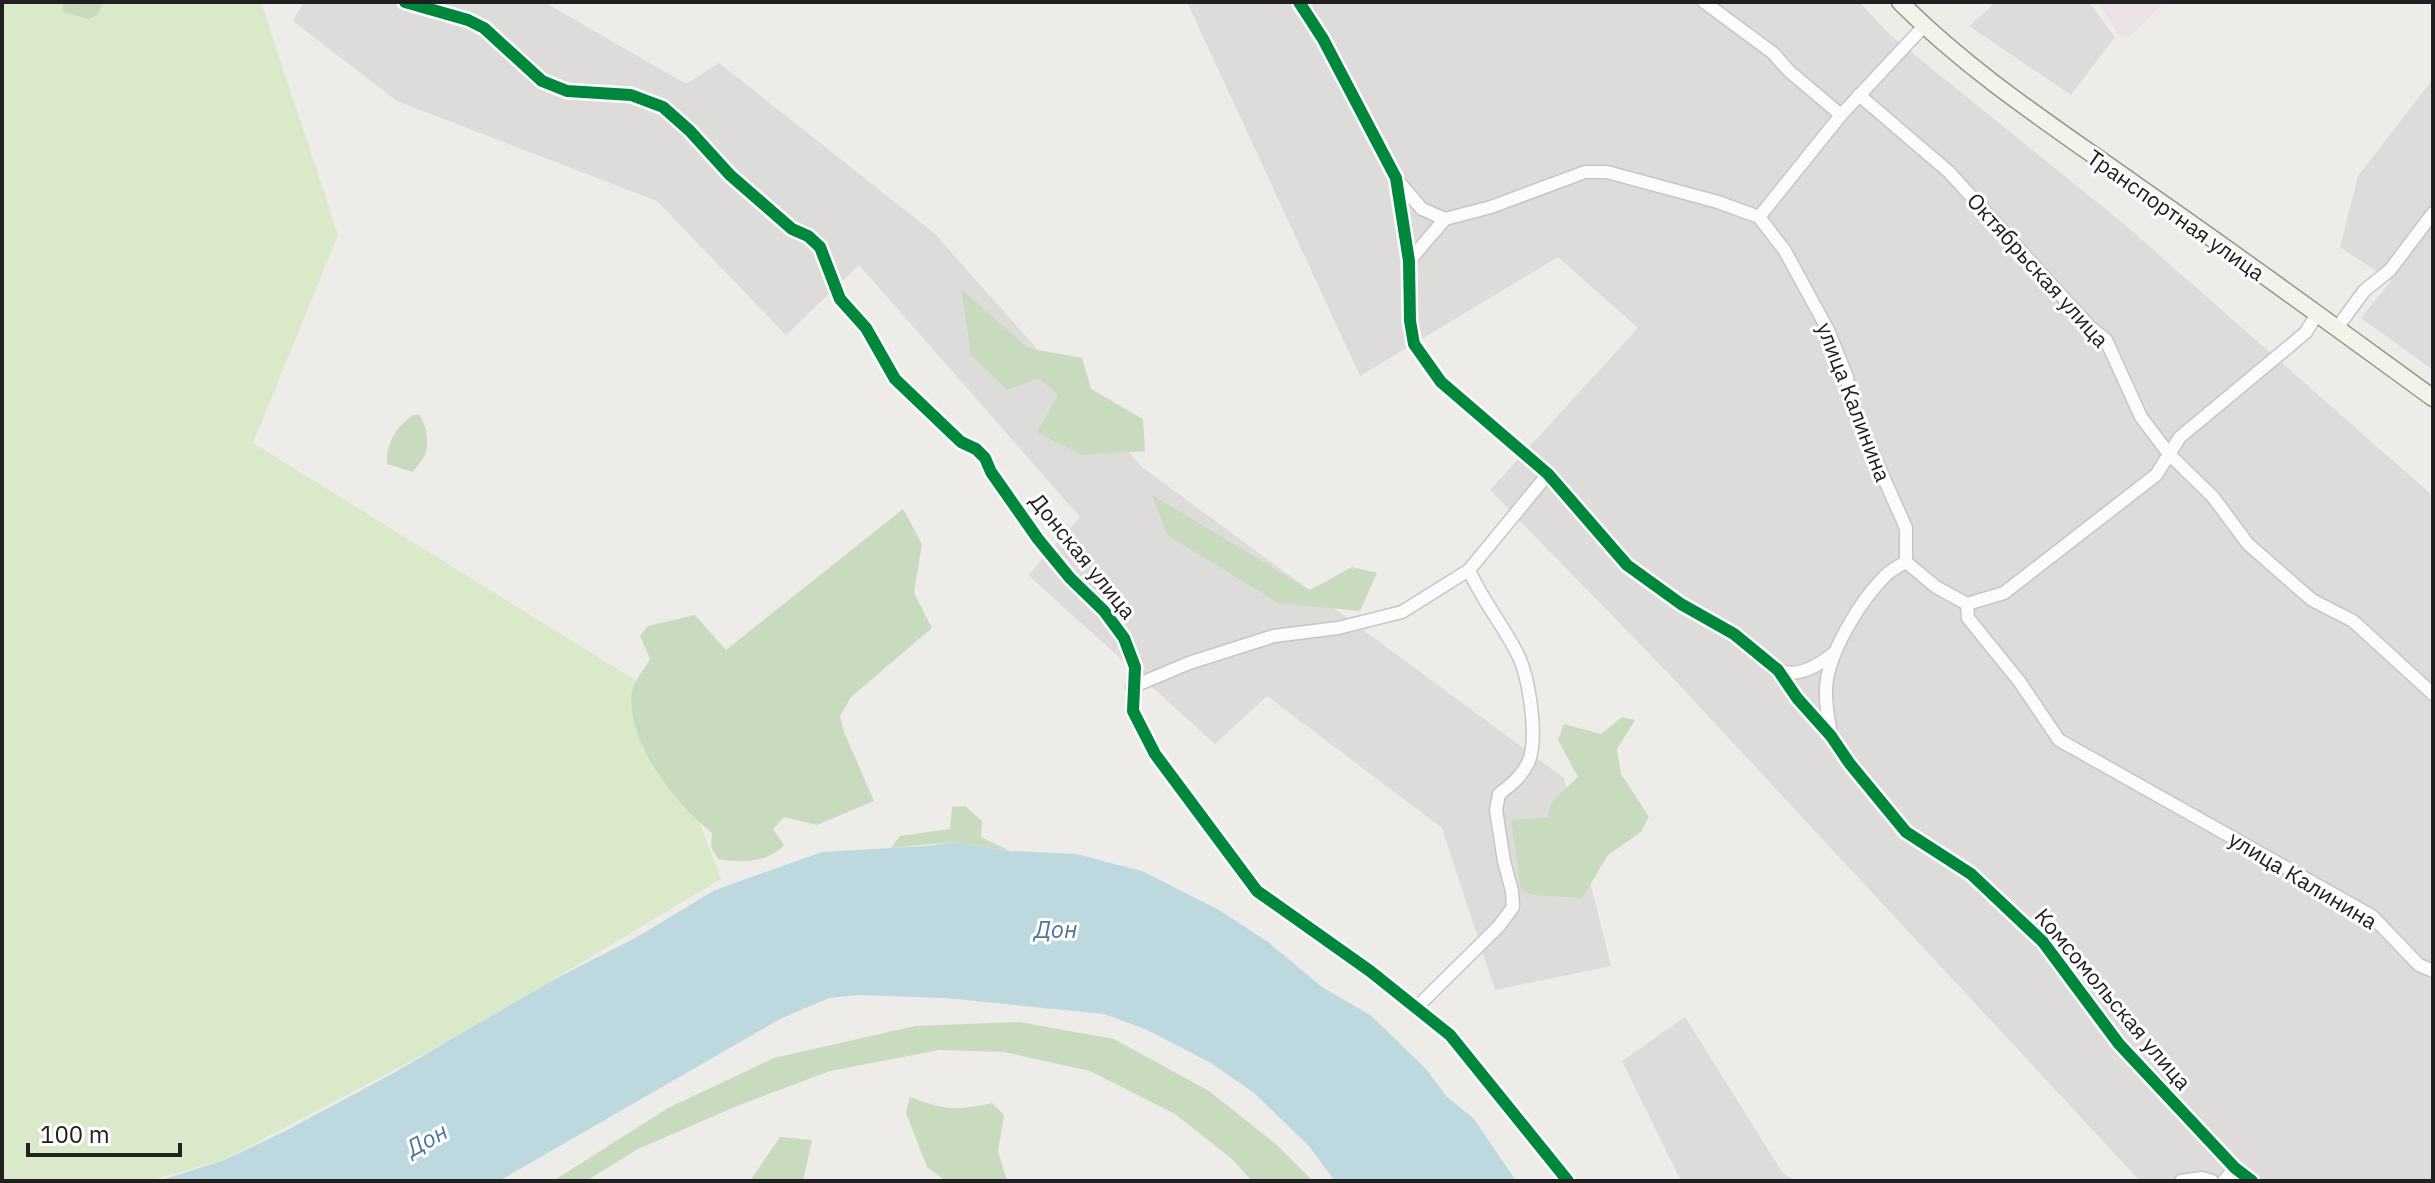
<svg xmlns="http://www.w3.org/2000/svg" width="2435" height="1183" viewBox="0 0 2435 1183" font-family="'IBM Plex Sans',sans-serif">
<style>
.residential{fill:#dddcda}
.industrial{fill:#ebe2e6}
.grass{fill:#dae9c9}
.forest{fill:#c9dbbf}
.water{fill:#bed8df}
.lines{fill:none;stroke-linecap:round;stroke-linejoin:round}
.street-casing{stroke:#c7c6c4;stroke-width:15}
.secondary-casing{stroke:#959781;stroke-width:19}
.street{stroke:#fcfcfc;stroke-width:12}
.secondary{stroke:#f3f3eb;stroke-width:16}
.cycleway-casing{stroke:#fff;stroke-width:17}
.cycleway{stroke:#00873e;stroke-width:12}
.labels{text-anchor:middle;stroke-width:6;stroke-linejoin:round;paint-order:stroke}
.street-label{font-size:22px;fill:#202020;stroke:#fff}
.water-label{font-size:24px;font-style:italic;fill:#4d77a3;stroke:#fff}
</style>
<rect width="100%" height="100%" fill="#eeece8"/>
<g class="residential">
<polygon points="304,2 544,2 686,84 719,63 934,233 1142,467 1564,778 1611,966 1495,990 1442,828 1267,696 1215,744 1028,575 1080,517 859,265 786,335 657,201 397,101 293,21"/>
<polygon points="1187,2 1859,2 1890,35 2124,224 2433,496 2433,1181 2140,1181 1671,676 1490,490 1638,328 1558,257 1360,376"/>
<polygon points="1996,2 2089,2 2115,37 2071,95 1969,26"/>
<polygon points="2433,79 2433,370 2361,318 2391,281 2340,247 2358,176"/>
<polygon points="1685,1017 1782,1172 1795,1181 1681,1181 1622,1061"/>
</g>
<polygon class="industrial" points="2098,2 2165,2 2129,37 2119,35"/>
<polygon class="grass" points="2,2 258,2 262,5 338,235 253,443 648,688 721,879 460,1035 224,1160 148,1181 2,1181"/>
<g class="forest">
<polygon points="63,2 103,2 98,14 89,19 63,12"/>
<polygon points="961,289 1028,348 1082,358 1091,389 1143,419 1145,451 1081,455 1037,432 1058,395 1039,378 1007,390 971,355"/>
<path d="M413,415h6c7,8 11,29 6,40 -2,5 -9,12 -12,17l-26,-8c-1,-21 9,-37 26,-49z"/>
<polygon points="1152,495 1310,590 1352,567 1377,573 1360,611 1278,603 1167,535"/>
<path d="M903,509l19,35 -8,49 18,35 -81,69 -11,19 4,16 30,69 -57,24 -33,-8 -11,12 11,16c-16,18 -43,18 -66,14l-7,-12 1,-14c-36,-29 -87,-91 -80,-142 2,-10 13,-23 18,-32l-10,-23 8,-10 47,-11 31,35z"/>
<polygon points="1622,717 1635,720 1617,749 1621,774 1649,817 1641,832 1608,855 1582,898 1534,895 1521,891 1511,820 1547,817 1553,800 1578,777 1558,740 1564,724 1601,734"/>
<polygon points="965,806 982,821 981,837 1010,851 953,842 891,848 900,836 950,829 952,807"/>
<polygon points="1019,1022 1114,1039 1209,1091 1277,1145 1313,1181 1252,1181 1232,1159 1175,1114 1090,1071 1004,1052 939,1050 830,1071 737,1106 638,1149 586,1181 553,1181 668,1108 774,1058 915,1026"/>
<path d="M910,1097c36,13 44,14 82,6l12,12 -6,36 9,30h-61l-19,-14 -21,-54z"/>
<polygon points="780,1137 812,1140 803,1181 750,1181"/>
</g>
<polygon class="water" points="953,842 1009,851 1077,854 1114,864 1142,871 1219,910 1268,942 1322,987 1370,1015 1383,1027 1426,1069 1447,1097 1474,1119 1516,1181 1335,1181 1308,1145 1254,1093 1211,1063 1145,1029 1104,1014 945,998 857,995 829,998 780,1019 499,1181 158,1181 225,1160 289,1129 390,1075 555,979 637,937 715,890 822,852 926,846"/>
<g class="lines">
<defs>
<g id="street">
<polyline points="405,2 468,20 484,28 542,81 567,91 631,95 663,107 690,131 730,175 792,229 808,236 820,247 840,299 866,328 895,379 961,442 976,449 985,458 991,472 1038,539 1070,578 1104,611 1124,638 1135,667 1133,711 1155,754 1257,891 1370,971 1450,1035 1568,1181"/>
<polyline points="1299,2 1323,39 1396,178 1409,261 1410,321 1414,344 1441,382 1548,474 1627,565 1681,604 1734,634 1778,670 1797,698 1831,736 1850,764 1906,832 1971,874 2043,942 2119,1044 2235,1168 2252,1181"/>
<polyline points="1704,2 1773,53 1789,71 1841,115"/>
<polyline points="1859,95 1949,172 2090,327 2106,340 2141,417 2169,454 2213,497 2248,544 2312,600 2353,621 2433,694"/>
<polyline points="1398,181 1422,209 1445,219 1491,207 1585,172 1607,172 1718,202 1759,217 1785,251 1828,330 1847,377 1850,402 1906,528 1906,562"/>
<polyline points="1759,217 1841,115 1924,26"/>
<polyline points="1409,261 1445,219"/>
<polyline points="2337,328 2364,291 2390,270 2433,213"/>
<polyline points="1967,604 1968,618 2019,681 2059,740 2372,916 2419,965 2433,971"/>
<path d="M1778,670c19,9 41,-5 56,-17"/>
<polyline points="1132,687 1189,663 1274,636 1338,628 1402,612 1469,570 1548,474"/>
<path d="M1831,735c-3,-19 -7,-37 -4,-56 6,-33 34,-79 58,-103 6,-6 14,-10 21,-14l30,25 31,17 37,-11 152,-118 24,-38 112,-93 14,-12 11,-18"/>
<path d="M1416,1008l83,-82 14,-19 -1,-16 -8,-30 -8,-51 3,-16c12,-9 22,-17 29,-31 11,-24 1,-85 -10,-108 -15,-30 -36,-55 -49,-85"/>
<polyline points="2181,1181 2202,1178 2212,1181"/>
<polyline points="2224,1181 2235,1168"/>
</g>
<path id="secondary" d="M1900,2c72,72 153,124 236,183 100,69 198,141 297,213"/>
</defs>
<use href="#street" class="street-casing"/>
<use href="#secondary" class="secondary-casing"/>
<use href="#street" class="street"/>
<use href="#secondary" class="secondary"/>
<defs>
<g id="cycleway">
<polyline points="405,2 468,20 484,28 542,81 567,91 631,95 663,107 690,131 730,175 792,229 808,236 820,247 840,299 866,328 895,379 961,442 976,449 985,458 991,472 1038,539 1070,578 1104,611 1124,638 1135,667 1133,711 1155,754 1257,891 1370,971 1450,1035 1568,1181"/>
<polyline points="1299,2 1323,39 1396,178 1409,261 1410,321 1414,344 1441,382 1548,474 1627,565 1681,604 1734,634 1778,670 1797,698 1831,736 1850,764 1906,832 1971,874 2043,942 2119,1044 2235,1168 2252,1181"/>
</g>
</defs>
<use href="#cycleway" class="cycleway-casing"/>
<use href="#cycleway" class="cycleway"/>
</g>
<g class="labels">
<g class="street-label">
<text transform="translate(2176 215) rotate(35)" y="8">Транспортная улица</text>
<text transform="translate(2038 270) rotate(48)" y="8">Октябрьская улица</text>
<text transform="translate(1854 402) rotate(69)" y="8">улица Калинина</text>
<text transform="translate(1083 556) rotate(51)" y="8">Донская улица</text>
<text transform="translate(2303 880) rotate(31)" y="8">улица Калинина</text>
<text transform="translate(2113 999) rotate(50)" y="8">Комсомольская улица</text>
</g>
<g class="water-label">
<text x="1056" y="938">Дон</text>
<text transform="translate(427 1140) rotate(-29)" y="8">Дон</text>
</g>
</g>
<rect width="2435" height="1183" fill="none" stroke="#202020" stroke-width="8"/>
<path d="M28 1143v12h152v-12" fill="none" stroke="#202020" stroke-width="4"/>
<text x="40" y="1143" font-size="24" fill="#202020" stroke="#ffffff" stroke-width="6" paint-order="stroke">100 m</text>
</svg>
